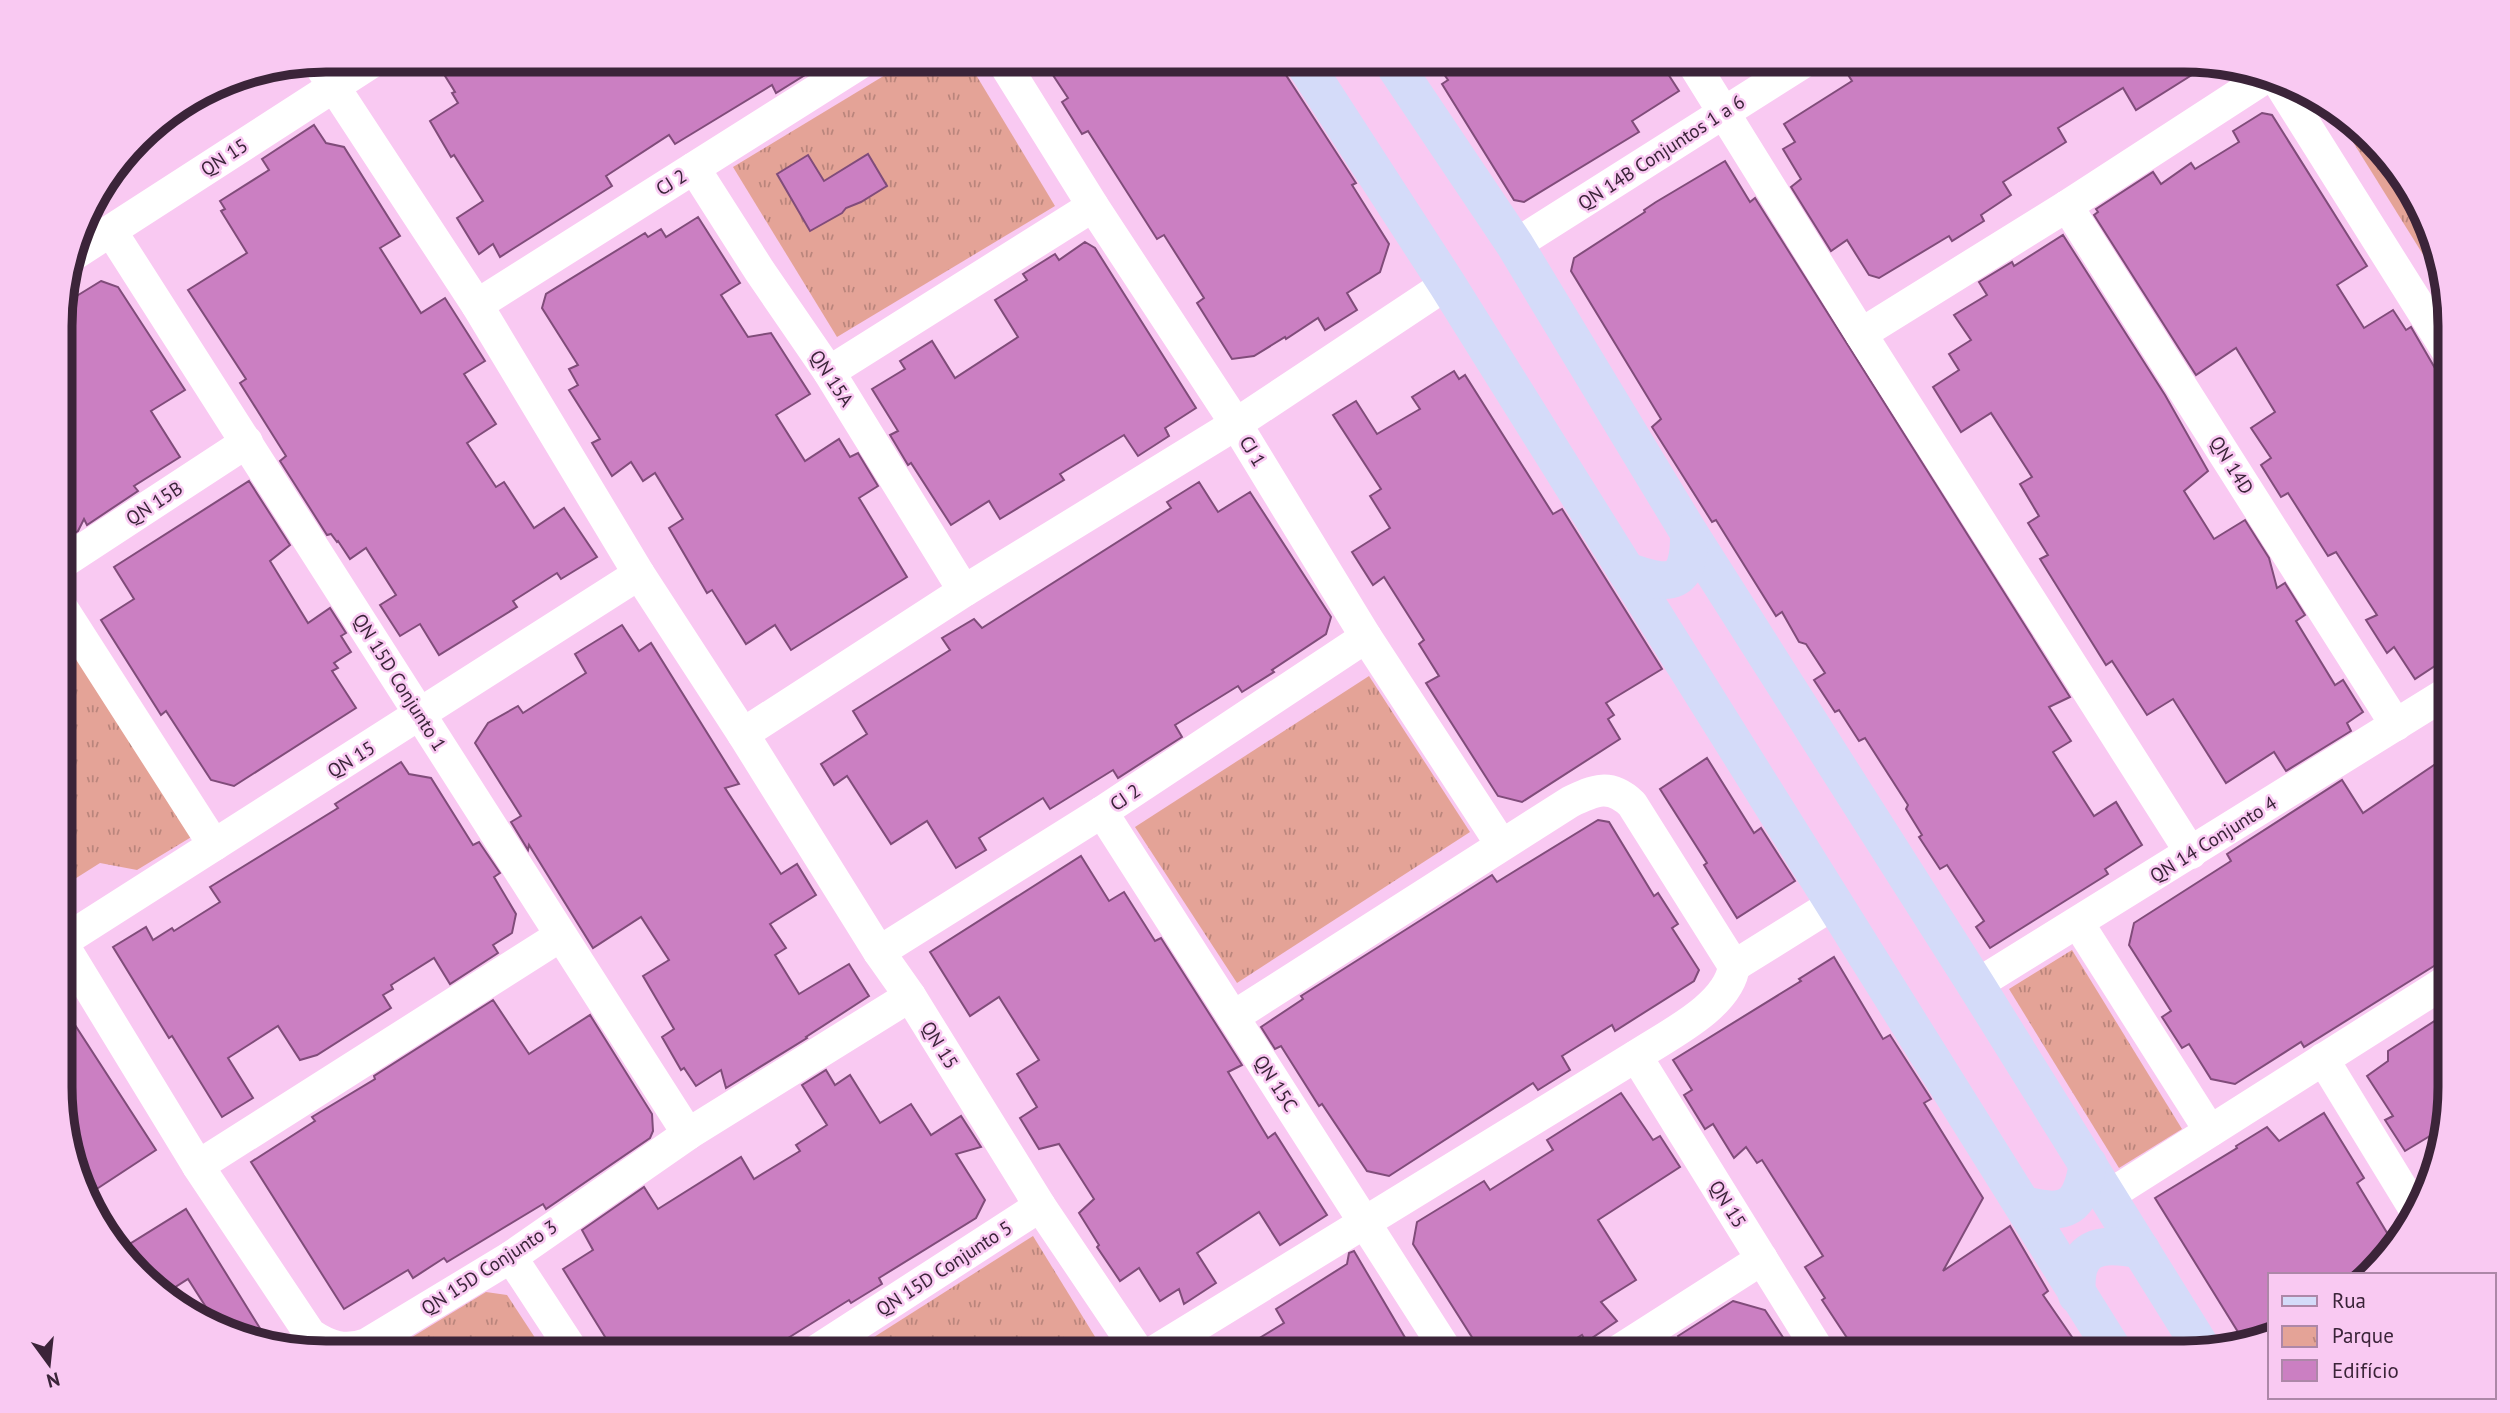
<svg xmlns="http://www.w3.org/2000/svg" width="2510" height="1413" viewBox="0 0 2510 1413" font-family="'PT Sans',sans-serif">
<style>
.park{fill:url(#park-tufts)}
.building{fill:#cb7fc2;stroke:#804c7a;stroke-width:2}
.lines{fill:none;stroke-linecap:round;stroke-linejoin:round}
.minor{stroke:#fff;stroke-width:32}
.secondary{stroke:#d4dbf9;stroke-width:38}
.labels{text-anchor:middle;stroke-width:5;stroke-linejoin:round;paint-order:stroke}
.street-label{font-size:19px;fill:#3b2439;stroke:#f9c9f2}
.rim{fill:none;stroke:#3b2439;stroke-width:9}
</style>
<defs>
<pattern id="park-tufts" width="24" height="20" patternUnits="userSpaceOnUse" patternTransform="scale(1.75)"><rect width="24" height="20" fill="#e4a397"/><path d="M3 7l-1-3M5 7V3M7 7l1-3M15 17l-1-3M17 17v-4M19 17l1-3" fill="none" stroke="#ba857c"/></pattern>
</defs>
<rect width="100%" height="100%" fill="#f9c9f2"/>
<g class="park">
<polygon points="910,60 967,60 1055,206 837,337 733,167"/>
<polygon points="2333,110 2406,178 2436,240 2447,293"/>
<polygon points="62,637 193,836 137,870 100,863 62,887"/>
<polygon points="1369,676 1470,832 1237,983 1135,827"/>
<polygon points="2072,950 2182,1129 2119,1168 2009,989"/>
<polygon points="1033,1236 1105,1353 849,1353"/>
<polygon points="486,1292 507,1295 545,1353 386,1353"/>
</g>
<g class="building">
<polygon points="461,60 829,60 776,93 772,85 675,144 669,135 606,176 612,186 500,257 493,244 479,254 457,218 483,201 454,155 451,157 430,121 458,103 452,93 455,92 442,71"/>
<polygon points="1043,60 1280,60 1284,72 1356,183 1352,185 1389,244 1380,272 1347,293 1357,310 1325,330 1318,318 1286,339 1285,337 1254,356 1232,359 1197,303 1204,298 1164,235 1157,239 1088,131 1082,134 1062,102 1068,98"/>
<polygon points="1434,60 1659,60 1679,91 1632,121 1639,132 1524,202 1514,200 1442,84 1448,80"/>
<polygon points="1862,60 2185,60 2211,63 2136,110 2123,88 2058,128 2066,142 2003,182 2011,195 1981,215 1984,221 1952,241 1949,236 1879,278 1869,275 1847,240 1831,251 1791,187 1801,179 1783,149 1795,142 1784,124 1852,81 1845,70"/>
<polygon points="2262,113 2272,115 2367,266 2337,285 2364,328 2393,310 2406,330 2411,327 2450,394 2450,656 2415,679 2394,647 2387,653 2366,620 2377,615 2336,552 2328,556 2288,493 2281,497 2261,465 2271,458 2251,428 2275,412 2236,348 2196,375 2094,215 2098,212 2096,209 2153,172 2161,184 2191,163 2195,169 2239,142 2233,131"/>
<polygon points="314,125 326,143 344,147 400,236 380,248 421,313 445,298 485,361 464,374 496,424 467,443 496,487 504,482 534,528 564,508 597,557 561,579 557,573 513,601 517,607 439,655 420,624 400,636 380,605 396,595 366,548 350,559 338,541 337,542 331,534 327,535 280,461 286,456 240,383 246,379 188,290 247,253 221,211 225,209 220,201 269,170 262,159"/>
<polygon points="868,154 887,186 861,202 846,208 842,213 810,231 777,174 808,155 824,181"/>
<polygon points="1725,161 1750,202 1755,198 2070,697 2049,707 2071,741 2053,752 2094,816 2116,802 2142,845 2105,869 2108,874 1990,948 1976,927 1984,921 1947,865 1940,869 1919,837 1922,835 1906,809 1908,805 1865,738 1859,741 1839,710 1835,712 1814,680 1825,673 1806,644 1799,642 1782,612 1776,616 1716,520 1712,522 1652,427 1661,419 1571,271 1574,258 1645,212 1644,210 1656,202"/>
<polygon points="698,217 740,283 721,295 748,337 771,333 810,394 776,415 805,461 839,439 850,457 858,453 878,486 859,498 907,577 791,650 775,625 746,644 712,590 707,593 669,528 683,519 655,473 643,481 631,462 612,476 592,443 600,439 569,390 578,385 569,369 578,365 542,308 546,294 645,233 648,237 661,229 666,237"/>
<polygon points="2063,235 2165,395 2208,471 2184,491 2214,539 2245,520 2269,558 2277,588 2285,583 2305,615 2296,621 2335,685 2343,680 2363,712 2347,723 2351,731 2286,771 2274,752 2226,783 2173,699 2147,715 2112,661 2106,665 2040,559 2048,555 2028,523 2039,516 2020,484 2032,477 1991,413 1961,432 1933,387 1959,370 1949,354 1971,340 1954,315 1987,295 1979,282 2012,262 2014,266"/>
<polygon points="1085,242 1095,248 1196,408 1165,428 1169,436 1138,456 1124,435 1060,474 1064,480 1000,519 989,501 951,525 911,463 908,465 890,435 898,431 872,389 905,369 900,361 932,341 955,378 1018,337 995,300 1027,280 1023,274 1055,254 1059,260"/>
<polygon points="101,281 118,287 185,390 151,411 180,457 134,486 138,491 87,525 84,519 78,531 62,541 62,305"/>
<polygon points="1454,371 1459,379 1465,375 1553,514 1562,509 1662,669 1606,703 1614,715 1608,719 1620,739 1522,802 1498,796 1426,683 1439,676 1419,644 1424,640 1384,577 1373,585 1352,552 1390,528 1370,496 1381,489 1333,415 1356,401 1377,434 1420,409 1412,397"/>
<polygon points="249,481 290,545 270,561 308,623 330,608 346,633 341,636 351,652 334,663 338,668 332,671 356,708 234,786 211,780 166,711 161,715 101,620 134,599 114,567"/>
<polygon points="1199,482 1218,512 1250,492 1331,617 1326,634 1272,670 1274,672 1242,692 1238,686 1175,725 1182,737 1118,778 1113,770 1050,809 1043,798 979,838 986,850 956,868 927,821 891,844 847,776 834,785 821,764 867,734 853,711 950,650 942,638 974,619 982,628 1171,508 1167,502"/>
<polygon points="622,625 639,651 651,643 739,784 725,788 781,874 797,864 816,895 770,924 786,948 775,955 799,994 849,964 869,996 806,1037 807,1038 726,1088 721,1070 696,1086 684,1068 681,1070 662,1037 674,1029 643,976 669,960 641,917 593,948 529,845 528,850 511,822 521,816 475,743 488,723 518,706 523,713 586,673 575,654"/>
<polygon points="1707,758 1754,833 1761,828 1795,881 1737,918 1704,865 1707,863 1660,789"/>
<polygon points="2450,761 2450,956 2304,1047 2301,1042 2235,1084 2211,1079 2189,1044 2182,1048 2162,1017 2171,1011 2129,945 2134,923 2231,861 2227,854 2342,780 2363,813 2437,763 2439,767"/>
<polygon points="401,762 409,774 431,778 473,845 479,842 500,873 494,877 516,914 512,933 493,945 498,953 450,984 434,958 391,985 393,989 383,995 391,1008 317,1055 300,1060 278,1026 228,1058 253,1098 222,1117 172,1036 169,1038 113,947 146,927 153,940 172,928 174,931 220,902 210,887 338,808 335,804"/>
<polygon points="1598,820 1609,822 1654,896 1658,893 1678,924 1672,928 1699,970 1694,981 1615,1031 1612,1025 1562,1056 1570,1070 1538,1090 1533,1083 1389,1176 1367,1171 1322,1104 1319,1106 1281,1046 1275,1049 1261,1027 1303,999 1301,996 1492,875 1497,882"/>
<polygon points="1081,856 1109,901 1124,892 1155,941 1161,938 1242,1065 1228,1072 1268,1138 1275,1133 1327,1215 1280,1245 1259,1212 1197,1253 1216,1283 1184,1304 1179,1289 1160,1301 1139,1268 1120,1281 1097,1247 1099,1245 1079,1213 1094,1199 1059,1144 1039,1149 1020,1118 1037,1107 1017,1074 1039,1060 999,997 970,1016 930,952"/>
<polygon points="1834,957 1883,1039 1890,1035 1931,1099 1924,1103 1983,1198 1943,1271 2010,1226 2048,1291 2043,1295 2083,1353 1857,1353 1822,1300 1825,1298 1805,1267 1823,1256 1762,1160 1757,1163 1746,1147 1734,1158 1713,1124 1705,1129 1684,1095 1692,1090 1673,1060 1801,981 1799,979"/>
<polygon points="493,1000 529,1054 590,1015 652,1114 653,1131 650,1138 546,1209 543,1204 447,1262 444,1258 413,1278 408,1270 344,1309 251,1162 315,1121 312,1117 375,1079 374,1076"/>
<polygon points="62,1005 156,1150 89,1194 62,1122"/>
<polygon points="2450,1011 2450,1104 2443,1128 2405,1151 2385,1120 2393,1116 2367,1076 2388,1061 2388,1051"/>
<polygon points="826,1070 835,1085 850,1075 880,1123 911,1104 931,1135 961,1116 981,1147 956,1154 985,1200 976,1218 879,1278 882,1284 851,1303 849,1300 764,1353 615,1353 563,1269 593,1250 582,1230 644,1187 658,1209 741,1157 754,1179 800,1151 796,1145 827,1125 802,1085"/>
<polygon points="1621,1093 1653,1140 1660,1136 1680,1167 1598,1220 1636,1280 1601,1302 1617,1321 1586,1342 1582,1335 1553,1353 1482,1353 1413,1244 1417,1222 1484,1181 1490,1190 1553,1150 1547,1140"/>
<polygon points="2324,1113 2364,1178 2357,1183 2395,1246 2373,1275 2270,1275 2270,1332 2243,1340 2155,1198 2237,1148 2236,1146 2267,1127 2279,1141"/>
<polygon points="186,1209 271,1346 257,1345 220,1329 188,1279 166,1293 120,1250"/>
<polygon points="1354,1251 1407,1341 1387,1353 1235,1353 1284,1323 1276,1309 1347,1264 1349,1253"/>
<polygon points="1733,1301 1765,1310 1788,1345 1774,1353 1687,1353 1678,1336"/>
</g>
<g class="lines">
<g class="minor">
<polyline points="1002,60 1093,206 1236,424 1366,637 1501,844"/>
<polyline points="1691,60 1861,334 2191,853"/>
<polyline points="317,61 477,305 639,574 743,734 879,952 910,996 1040,1206 1139,1353"/>
<polyline points="2276,78 2450,355"/>
<polyline points="694,168 759,270 829,372 964,591"/>
<polyline points="2067,206 2396,725"/>
<polyline points="111,231 688,1134"/>
<polyline points="1515,245 1807,60"/>
<polyline points="73,255 375,60"/>
<polyline points="477,305 865,60"/>
<polyline points="1861,334 2067,206 2269,75"/>
<polyline points="829,372 1093,206"/>
<polyline points="62,563 247,442"/>
<polyline points="62,608 214,845"/>
<polyline points="743,734 964,591 1236,424 1447,284"/>
<polyline points="1102,812 1448,1353"/>
<polyline points="2078,923 2210,1131"/>
<polyline points="62,942 639,574"/>
<path d="M62,943l136,223 112,168c19,13 35,18 57,10l144,-87 177,-123 222,-138"/>
<polyline points="879,952 1102,812 1366,637"/>
<polyline points="1734,966 1835,903"/>
<polyline points="1976,985 2450,691"/>
<polyline points="1636,1056 1820,1353"/>
<polyline points="2323,1059 2417,1213"/>
<polyline points="198,1166 560,936"/>
<polyline points="2108,1196 2450,979"/>
<polyline points="511,1257 574,1353"/>
<polyline points="813,1353 1040,1206"/>
<path d="M1152,1353l484,-297c32,-21 93,-50 98,-90l-102,-162c-22,-21 -37,-14 -62,-2l-337,215"/>
<polyline points="1615,1353 1762,1259"/>
</g>
<g class="secondary">
<polyline points="1302,60 1447,284 2115,1353"/>
<polyline points="1391,60 1515,245 1689,533 1976,985 2204,1352"/>
<path d="M1627,571c44,16 63,15 62,-38"/>
<path d="M2023,1205c44,11 57,4 65,-41"/>
<path d="M2077,1295c-4,-49 22,-54 64,-45"/>
</g>
</g>
<g class="labels">
<g class="street-label">
<text transform="translate(1661 152) rotate(-33)" y="7">QN 14B Conjuntos 1 a 6</text>
<text transform="translate(224 157) rotate(-33)" y="7">QN 15</text>
<text transform="translate(671 182) rotate(-32)" y="7">CJ 2</text>
<text transform="translate(832 378) rotate(57)" y="7">QN 15A</text>
<text transform="translate(1253 451) rotate(59)" y="7">CJ 1</text>
<text transform="translate(2232 465) rotate(58)" y="7">QN 14D</text>
<text transform="translate(154 503) rotate(-33)" y="7">QN 15B</text>
<text transform="translate(400 682) rotate(58)" y="7">QN 15D Conjunto 1</text>
<text transform="translate(351 759) rotate(-32)" y="7">QN 15</text>
<text transform="translate(1125 797) rotate(-34)" y="7">CJ 2</text>
<text transform="translate(2213 839) rotate(-32)" y="7">QN 14 Conjunto 4</text>
<text transform="translate(940 1045) rotate(58)" y="7">QN 15</text>
<text transform="translate(1276 1083) rotate(57)" y="7">QN 15C</text>
<text transform="translate(1728 1204) rotate(58)" y="7">QN 15</text>
<text transform="translate(489 1267) rotate(-33)" y="7">QN 15D Conjunto 3</text>
<text transform="translate(944 1268) rotate(-33)" y="7">QN 15D Conjunto 5</text>
</g>
</g>
<path d="M0 0H2510V1413H0ZM326 72H2184A254 254 0 0 1 2438 326V1087A254 254 0 0 1 2184 1341H326A254 254 0 0 1 72 1087V326A254 254 0 0 1 326 72Z" fill="#f9c9f2" fill-rule="evenodd"/>
<path class="rim" d="M326 72H2184A254 254 0 0 1 2438 326V1087A254 254 0 0 1 2184 1341H326A254 254 0 0 1 72 1087V326A254 254 0 0 1 326 72Z"/>
<rect x="2268" y="1273" width="228" height="126" fill="#f9c9f2" stroke="#ad87a8" stroke-width="2"/>
<rect x="2282" y="1296" width="35" height="10" fill="#d4dbf9" stroke="#ad87a8" stroke-width="2"/>
<text x="2332" y="1308" font-size="21" fill="#3b2439">Rua</text>
<rect x="2282" y="1326" width="35" height="21" fill="url(#park-tufts)" stroke="#ad87a8" stroke-width="2"/>
<text x="2332" y="1343" font-size="21" fill="#3b2439">Parque</text>
<rect x="2282" y="1360" width="35" height="21" fill="#cb7fc2" stroke="#ad87a8" stroke-width="2"/>
<text x="2332" y="1378" font-size="21" fill="#3b2439">Edifício</text>
<g transform="translate(49 1364) rotate(165)" stroke="#f9c9f2" stroke-width="5" paint-order="stroke">
<path d="M0-5L12 26L0 18L-12 26Z" fill="#3b2439"/>
<text y="-10" font-size="19" font-weight="bold" text-anchor="middle" fill="#3b2439">N</text>
</g>
</svg>
